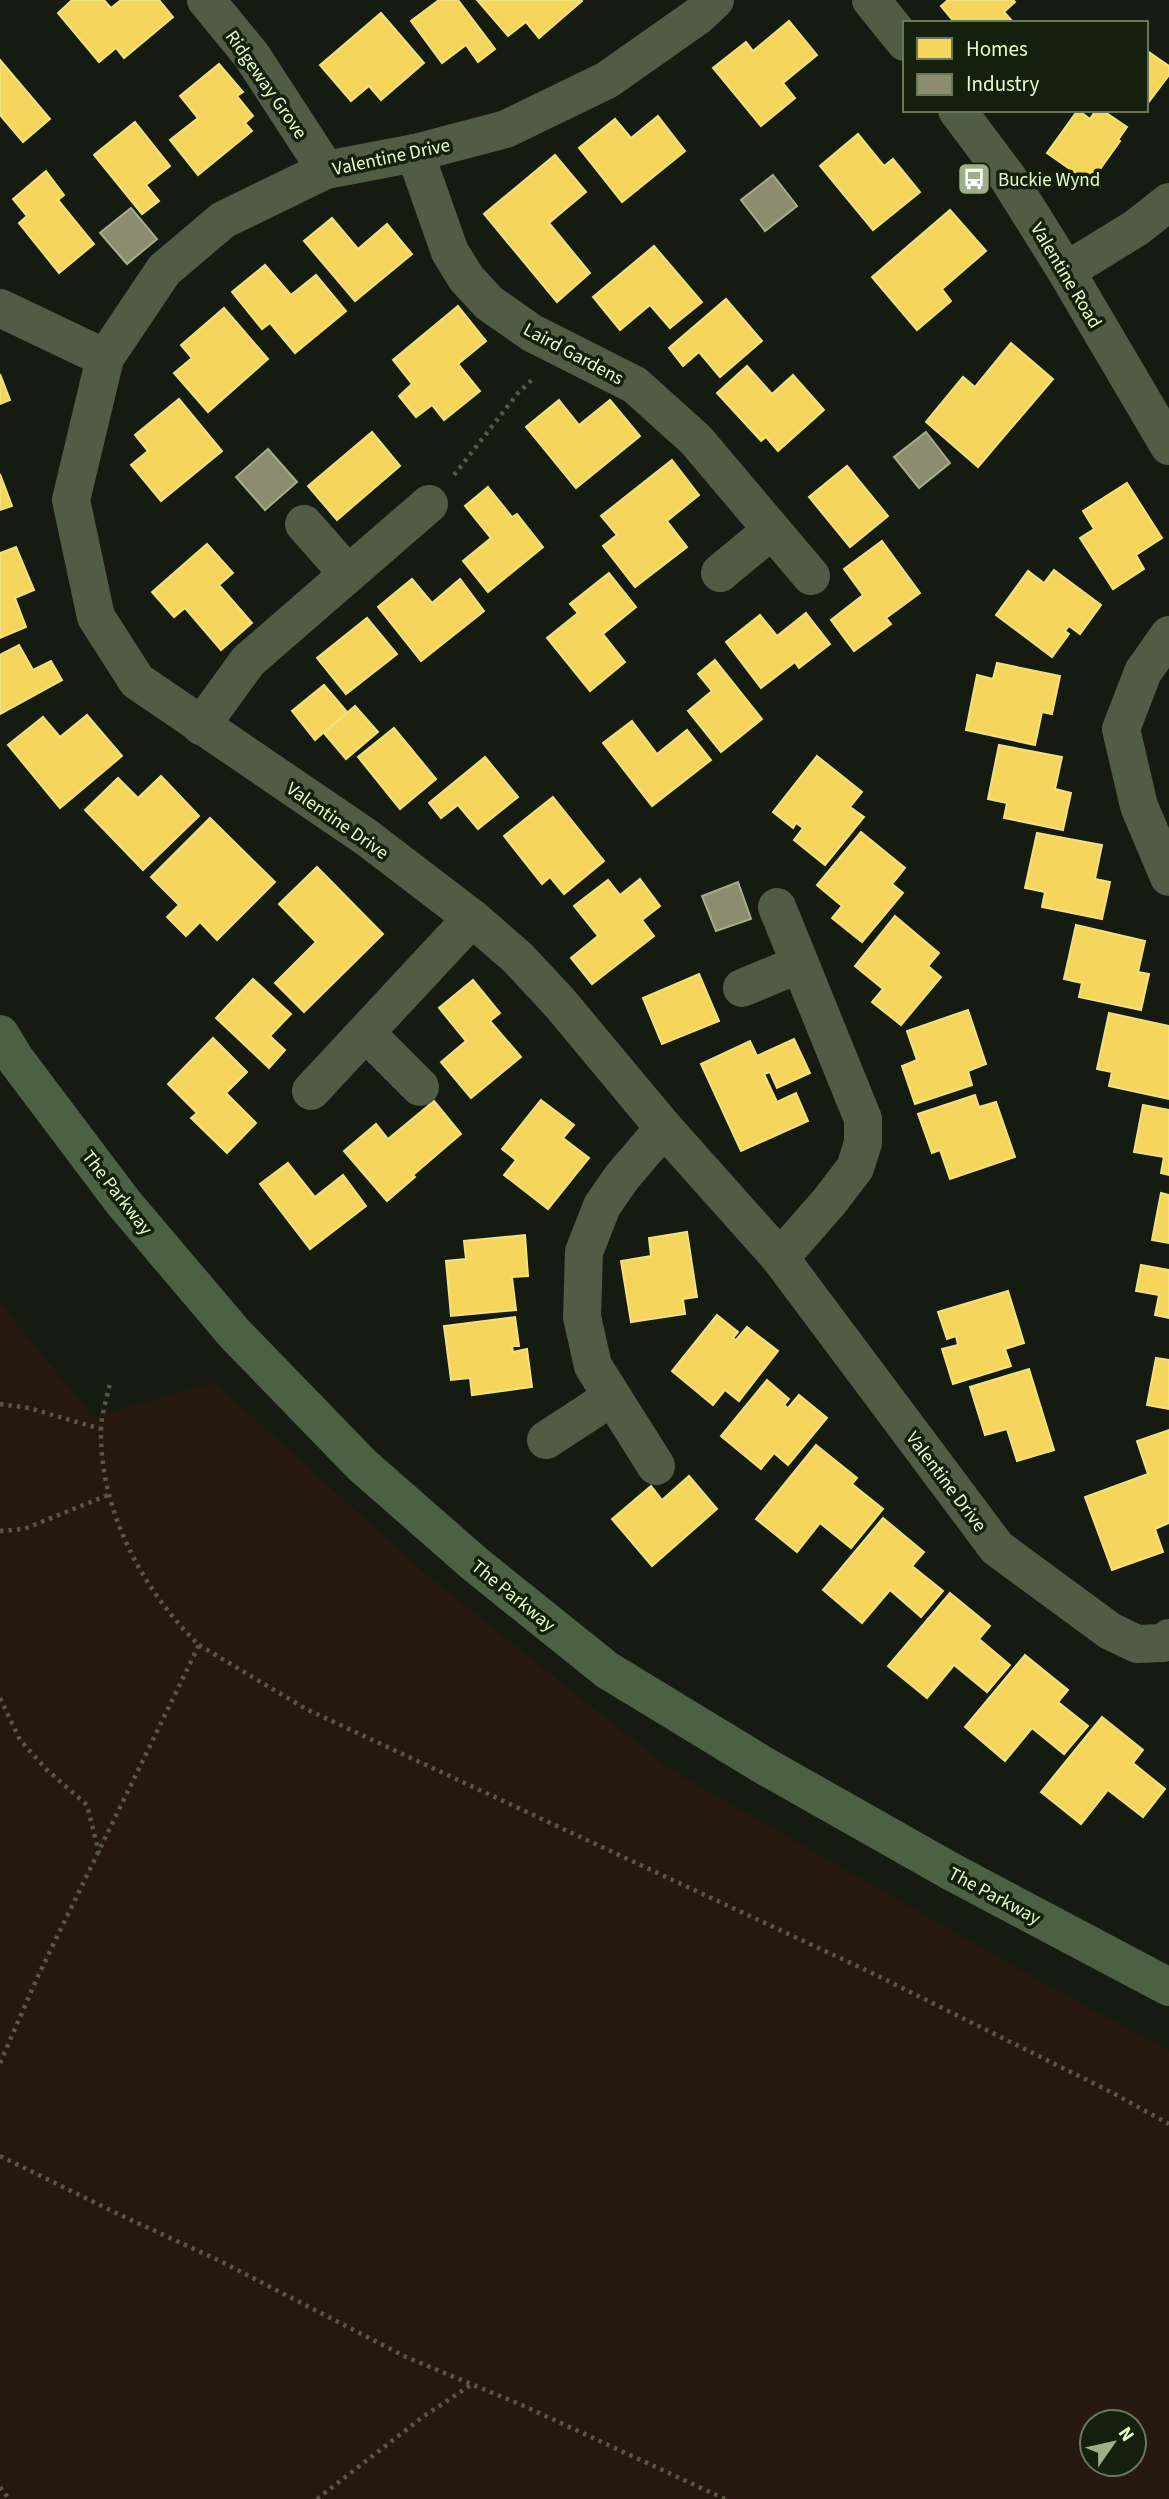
<svg xmlns="http://www.w3.org/2000/svg" width="1169" height="2499" viewBox="0 0 1169 2499" font-family="'Source Sans 3',sans-serif">
<style>
.green{fill:#26180f;fill-rule:evenodd}
.homes{fill:#f6d55c;stroke:#f1e27d;stroke-width:2}
.industry{fill:#8c8c6e;stroke:#a7ae89;stroke-width:2}
.lines{fill:none;stroke-linecap:round;stroke-linejoin:round}
.path{stroke:#5b5642;stroke-width:4.5;stroke-dasharray:3.5 5;stroke-linecap:butt}
.minor{stroke:#515c44;stroke-width:38}
.primary{stroke:#4c6144;stroke-width:38}
.labels{text-anchor:middle;stroke-width:7;stroke-linejoin:round;paint-order:stroke}
.street-label{font-size:19px;fill:#e5ffc9;stroke:#141f0c}
.poi-label{font-size:19px;fill:#e5ffc9;stroke:#141f0c;text-anchor:start}
</style>
<rect width="100%" height="100%" fill="#151b10"/>
<path class="green" d="M0,1303l93,114 121,-35 215,195 241,192 354,203 145,79v448h-1169zM1134,2422v42h-42v-42z"/>
<g class="homes">
<polygon points="72,0 104,0 111,8 121,0 159,0 173,17 124,58 116,48 99,62 58,13"/>
<polygon points="439,0 458,0 495,49 478,62 466,45 442,63 411,21"/>
<polygon points="477,0 581,0 582,1 539,38 526,22 508,36"/>
<polygon points="948,0 1013,0 1015,2 1004,12 1014,23 955,23 941,6"/>
<polygon points="381,13 424,63 381,100 369,86 351,101 320,65"/>
<polygon points="789,21 817,55 783,83 795,98 761,126 713,68 746,42 753,51"/>
<polygon points="1146,50 1169,66 1169,75 1148,103 1146,102"/>
<polygon points="0,60 50,119 23,142 0,115"/>
<polygon points="219,64 243,92 237,96 253,116 245,123 252,131 198,175 170,140 198,118 180,96"/>
<polygon points="1078,110 1090,119 1096,110 1102,110 1127,127 1118,140 1120,141 1090,183 1047,153"/>
<polygon points="658,116 685,151 622,202 579,148 615,119 631,138"/>
<polygon points="135,122 170,166 146,185 159,201 142,214 94,155"/>
<polygon points="858,134 884,166 893,159 920,192 873,230 820,166"/>
<polygon points="555,155 586,192 549,223 590,273 557,302 484,214"/>
<polygon points="46,171 64,195 58,200 94,244 59,273 19,223 27,216 13,199"/>
<polygon points="950,210 986,251 942,289 951,301 917,330 872,277"/>
<polygon points="332,218 358,249 387,224 412,254 355,301 304,241"/>
<polygon points="654,246 702,302 670,328 650,305 620,330 593,297"/>
<polygon points="265,265 291,295 316,275 346,311 295,353 270,323 262,329 232,292"/>
<polygon points="726,299 762,341 720,377 699,352 683,366 669,348"/>
<polygon points="458,306 486,341 458,364 480,391 444,420 432,405 416,417 399,396 412,384 393,360"/>
<polygon points="224,308 268,359 208,412 174,373 192,358 181,345"/>
<polygon points="1011,343 1053,379 978,467 926,422 963,377 975,387"/>
<polygon points="747,366 772,394 793,375 824,410 778,451 766,437 761,441 717,393"/>
<polygon points="0,374 10,400 0,404"/>
<polygon points="179,399 222,451 161,501 131,465 148,451 135,435"/>
<polygon points="559,400 579,425 610,400 640,436 576,488 526,427"/>
<polygon points="372,432 400,466 337,520 308,486"/>
<polygon points="672,460 699,495 667,521 687,547 635,587 603,546 617,535 601,516"/>
<polygon points="847,466 888,516 850,547 809,497"/>
<polygon points="0,474 12,506 0,510"/>
<polygon points="1127,483 1162,538 1136,555 1144,569 1113,589 1080,538 1094,529 1083,511"/>
<polygon points="488,487 512,517 517,514 543,547 488,592 463,561 491,538 465,506"/>
<polygon points="882,541 920,593 886,618 891,624 854,651 831,620 863,595 844,569"/>
<polygon points="207,544 233,573 219,585 252,623 221,650 185,608 174,617 152,592"/>
<polygon points="16,547 34,590 15,598 26,627 0,638 0,553"/>
<polygon points="1054,570 1101,605 1080,634 1069,626 1065,631 1069,634 1052,657 996,615 1028,571 1044,583"/>
<polygon points="609,573 636,607 603,634 625,662 590,691 547,638 578,613 570,604"/>
<polygon points="412,579 432,603 460,579 484,611 421,661 378,607"/>
<polygon points="806,613 830,644 799,668 795,662 761,688 726,642 760,615 777,636"/>
<polygon points="367,618 397,654 346,694 317,658"/>
<polygon points="19,645 33,670 51,661 62,680 0,714 0,655"/>
<polygon points="715,660 762,719 721,752 688,711 712,691 698,674"/>
<polygon points="997,663 1060,676 1052,714 1042,712 1035,745 966,730 977,675 993,679"/>
<polygon points="324,685 347,712 315,740 292,711"/>
<polygon points="355,706 378,732 346,759 324,733"/>
<polygon points="87,715 122,756 60,808 8,745 43,717 60,737"/>
<polygon points="632,721 657,754 687,730 711,760 652,806 603,743"/>
<polygon points="394,728 436,779 400,809 358,757"/>
<polygon points="999,745 1062,757 1055,789 1071,793 1063,830 1004,818 1007,803 988,799"/>
<polygon points="817,756 862,792 850,807 864,817 825,865 794,840 803,828 796,823 793,828 773,812"/>
<polygon points="485,757 518,797 478,829 458,805 441,818 429,803"/>
<polygon points="161,776 199,816 143,870 85,810 118,778 138,798"/>
<polygon points="553,797 604,861 564,894 550,877 542,884 504,836"/>
<polygon points="210,818 275,882 217,940 200,922 186,936 167,917 179,905 151,877"/>
<polygon points="861,832 905,868 892,884 903,893 862,942 832,918 842,906 817,885"/>
<polygon points="1037,833 1102,845 1095,879 1110,882 1102,919 1042,907 1045,892 1025,888"/>
<polygon points="317,867 383,934 304,1012 275,983 316,942 279,904"/>
<polygon points="640,879 660,906 642,920 654,936 592,984 571,958 598,936 574,906 608,880 620,895"/>
<polygon points="895,916 939,953 928,966 941,977 901,1025 872,1002 883,989 855,966"/>
<polygon points="1076,925 1145,941 1138,972 1149,974 1141,1010 1079,997 1082,983 1064,979"/>
<polygon points="699,974 719,1021 662,1044 643,998"/>
<polygon points="253,979 291,1014 270,1036 285,1050 269,1068 216,1018"/>
<polygon points="473,980 500,1013 490,1021 521,1057 471,1098 441,1062 466,1041 439,1008"/>
<polygon points="968,1010 986,1064 968,1071 972,1085 915,1104 902,1066 917,1060 907,1031"/>
<polygon points="1109,1013 1169,1026 1169,1099 1109,1086 1112,1072 1097,1069"/>
<polygon points="213,1038 247,1072 226,1093 256,1123 227,1153 191,1118 197,1113 168,1084"/>
<polygon points="794,1039 810,1073 777,1088 770,1072 764,1074 777,1102 796,1093 808,1121 741,1151 701,1064 750,1041 757,1056"/>
<polygon points="975,1095 979,1107 996,1102 1015,1157 950,1179 940,1150 932,1153 918,1114"/>
<polygon points="541,1100 574,1125 563,1138 589,1158 548,1209 504,1175 516,1160 502,1149"/>
<polygon points="434,1101 461,1134 413,1175 415,1177 387,1201 344,1151 376,1124 388,1139"/>
<polygon points="1143,1105 1169,1110 1169,1175 1161,1173 1164,1157 1134,1152"/>
<polygon points="288,1163 315,1197 343,1175 366,1206 310,1249 260,1184"/>
<polygon points="1161,1193 1169,1195 1169,1243 1152,1240"/>
<polygon points="687,1232 697,1297 683,1299 685,1314 631,1322 621,1261 651,1256 649,1238"/>
<polygon points="525,1235 528,1276 512,1277 516,1310 451,1316 446,1261 466,1259 464,1241"/>
<polygon points="1141,1265 1169,1270 1169,1318 1155,1315 1159,1295 1136,1291"/>
<polygon points="1008,1291 1024,1343 1005,1349 1011,1366 953,1384 942,1349 958,1345 956,1336 947,1339 938,1312"/>
<polygon points="717,1315 738,1332 733,1338 736,1340 747,1327 778,1351 739,1401 725,1390 713,1405 672,1371"/>
<polygon points="515,1317 519,1346 512,1346 513,1352 527,1349 532,1387 472,1395 470,1378 451,1380 444,1326"/>
<polygon points="1156,1358 1169,1360 1169,1409 1147,1405"/>
<polygon points="1029,1369 1054,1450 1017,1461 1007,1429 985,1435 970,1387"/>
<polygon points="767,1380 789,1399 784,1405 788,1408 799,1395 827,1418 788,1465 774,1453 761,1469 721,1436"/>
<polygon points="1169,1430 1169,1523 1155,1529 1163,1552 1112,1570 1085,1497 1148,1474 1137,1441"/>
<polygon points="816,1445 857,1478 852,1484 883,1509 851,1548 820,1523 797,1552 756,1519"/>
<polygon points="689,1476 717,1509 652,1566 612,1519 651,1486 662,1500"/>
<polygon points="883,1518 924,1552 912,1566 943,1591 921,1617 890,1590 862,1623 823,1590"/>
<polygon points="950,1593 990,1626 979,1639 1010,1665 987,1692 954,1665 927,1698 888,1666"/>
<polygon points="1025,1655 1068,1690 1058,1702 1088,1726 1064,1754 1032,1728 1005,1761 965,1727"/>
<polygon points="1102,1717 1143,1750 1133,1763 1165,1789 1143,1817 1108,1790 1081,1824 1041,1792"/>
</g>
<g class="industry">
<polygon points="773,175 797,206 765,231 741,200"/>
<polygon points="131,208 157,239 127,264 100,233"/>
<polygon points="926,432 950,463 919,488 894,457"/>
<polygon points="268,449 297,482 265,510 236,477"/>
<polygon points="738,882 751,919 716,931 702,896"/>
</g>
<g class="lines">
<g class="path">
<polyline points="454,475 518,393 535,377"/>
<polyline points="0,1404 29,1408 101,1429"/>
<polyline points="0,1531 24,1529 108,1495"/>
<polyline points="199,1645 306,1709 870,1972 1111,2092 1169,2124"/>
<polyline points="0,1698 20,1740 46,1769 87,1805 99,1853"/>
<path d="M0,2063l38,-87 161,-331c-56,-54 -99,-134 -98,-214 0,-16 6,-33 9,-48"/>
<polyline points="0,2156 116,2213 220,2261 406,2357 524,2406 725,2499"/>
<polyline points="0,2487 9,2499"/>
<polyline points="317,2499 424,2416 471,2385"/>
</g>
<g class="minor">
<polyline points="206,0 252,56 326,170"/>
<polyline points="715,0 698,16 607,80 506,129 415,153 326,170 223,220 164,270 105,358 71,500 96,617 137,681 366,837 472,918 518,958 559,1002 664,1128 780,1258 997,1548 1110,1631 1137,1644 1163,1643 1169,1638"/>
<polyline points="871,0 905,42"/>
<polyline points="957,110 1008,178 1066,271 1169,446"/>
<polyline points="415,153 450,252 466,278 489,303 532,333 635,385 696,440 811,576"/>
<polyline points="1066,271 1136,228 1169,202"/>
<polyline points="0,308 105,358"/>
<polyline points="304,524 348,574"/>
<polyline points="720,573 772,530"/>
<polyline points="1169,635 1143,672 1121,729 1139,806 1169,877"/>
<polyline points="201,726 248,661 429,504"/>
<polyline points="777,907 863,1119 863,1143 855,1168 829,1202 780,1258"/>
<polyline points="742,988 800,964"/>
<polyline points="366,1033 420,1087"/>
<polyline points="311,1091 472,918"/>
<polyline points="546,1440 612,1397"/>
<polyline points="656,1466 593,1366 582,1317 584,1252 602,1206 622,1177 664,1128"/>
</g>
<polyline class="primary" points="0,1034 16,1060 123,1202 234,1333 362,1465 475,1564 607,1670 763,1765 952,1872 1169,1987"/>
</g>
<defs>
<symbol id="bus-square" viewBox="-11 -11 22 22"><rect x="-9" y="-9" width="18" height="18" rx="4" fill="#9caf88" stroke="#141f0c"/><path d="M-5-6H5V4H4V6H2V4H-2V6H-4V4H-5ZM-3.5-4V0h7V-4ZM-3.5 1.2v1.5H-2V1.2ZM2 1.2v1.5H3.5V1.2Z" fill="#fff"/></symbol>
</defs>
<g fill-rule="evenodd">
<use href="#bus-square" x="955" y="160" width="38" height="38"/>
</g>
<g class="labels">
<g class="street-label">
<text transform="translate(267 84) rotate(55)" y="7">Ridgeway Grove</text>
<text transform="translate(391 156) rotate(-12)" y="7">Valentine Drive</text>
<text transform="translate(1067 275) rotate(59)" y="7">Valentine Road</text>
<text transform="translate(574 353) rotate(28)" y="7">Laird Gardens</text>
<text transform="translate(338 820) rotate(35)" y="7">Valentine Drive</text>
<text transform="translate(118 1192) rotate(52)" y="7">The Parkway</text>
<text transform="translate(947 1481) rotate(53)" y="7">Valentine Drive</text>
<text transform="translate(514 1595) rotate(39)" y="7">The Parkway</text>
<text transform="translate(995 1895) rotate(28)" y="7">The Parkway</text>
</g>
<g class="poi-label">
<text x="998" y="186">Buckie Wynd</text>
</g>
</g>
<rect x="903" y="21" width="245" height="91" fill="#141f0c" stroke="#687958" stroke-width="2"/>
<rect x="917" y="38" width="35" height="21" fill="#f6d55c" stroke="#687958" stroke-width="2"/>
<text x="966" y="56" font-size="21" fill="#e5ffc9">Homes</text>
<rect x="917" y="74" width="35" height="21" fill="#8c8c6e" stroke="#687958" stroke-width="2"/>
<text x="966" y="91" font-size="21" fill="#e5ffc9">Industry</text>
<g transform="translate(1113 2443) rotate(56)"><circle r="33" fill="#141f0c" stroke="#687958" stroke-width="2"/>
<path d="M0-5L12 26L0 18L-12 26Z" fill="#9caf88"/>
<text y="-10" font-size="19" font-weight="bold" text-anchor="middle" fill="#e5ffc9">N</text>
</g>
</svg>
